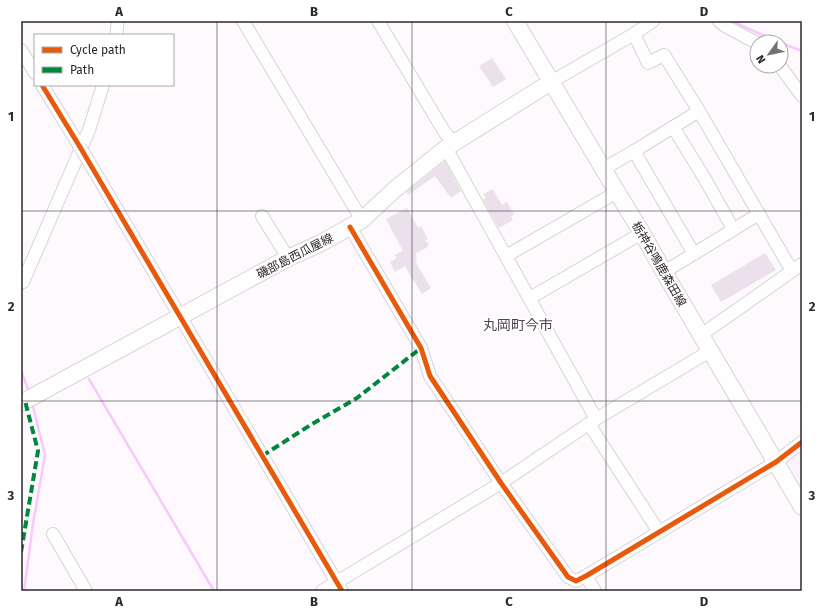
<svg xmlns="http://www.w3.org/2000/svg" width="823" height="612" viewBox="0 0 823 612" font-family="'Fira Sans','Noto Sans JP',sans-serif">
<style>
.built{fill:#fdf2fe}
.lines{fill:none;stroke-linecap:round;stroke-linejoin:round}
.stream{stroke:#f7c9fc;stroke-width:2.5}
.building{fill:#ebe1eb}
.minor-casing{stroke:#d7d3d7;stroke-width:14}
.major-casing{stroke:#d7d3d7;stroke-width:18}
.minor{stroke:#fffeff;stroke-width:12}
.major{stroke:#fffeff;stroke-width:16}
.minor-bridge-casing{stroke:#d7d3d7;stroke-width:14;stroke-linecap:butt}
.minor-bridge{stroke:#fffeff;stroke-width:12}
.quiet{stroke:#00873e;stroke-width:4;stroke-dasharray:8 4;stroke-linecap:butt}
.cycleway-casing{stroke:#fff;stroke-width:8}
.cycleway{stroke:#e8590c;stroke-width:5}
.grid{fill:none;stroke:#2d272d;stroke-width:1;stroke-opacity:0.55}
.labels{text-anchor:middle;stroke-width:4;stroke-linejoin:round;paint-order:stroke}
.street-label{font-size:12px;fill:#2d272d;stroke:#fff}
.quarter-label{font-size:14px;fill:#514552;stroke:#fff}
.neatline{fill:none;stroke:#2d272d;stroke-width:1.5}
.grid-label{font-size:13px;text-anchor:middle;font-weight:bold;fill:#2d272d}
</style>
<rect width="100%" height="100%" fill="#fdf9fd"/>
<polygon class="built" points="802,450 802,491 785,462"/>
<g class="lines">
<g class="stream">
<polyline points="732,21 778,42"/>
<polyline points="781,43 802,51"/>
<polyline points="21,370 29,392"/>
<polyline points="89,379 214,591"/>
<polyline points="24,591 33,524 45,455 32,403"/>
</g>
</g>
<g class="building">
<polygon points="492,58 506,79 493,87 479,66"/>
<polygon points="445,161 461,191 451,198 435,176 408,195 406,192"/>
<polygon points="493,189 502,205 507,202 514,214 511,217 513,220 499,228 483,200 486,198 483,194"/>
<polygon points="407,208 418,228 421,226 428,239 425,241 429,244 426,248 415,254 417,256 415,258 417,262 416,263 431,288 422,294 414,281 413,281 405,266 395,272 390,262 397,258 395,255 403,251 386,219"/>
<polygon points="765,253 776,270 721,302 711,285"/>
</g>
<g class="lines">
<defs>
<g id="minor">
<polyline points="243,21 362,220"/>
<polyline points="378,21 445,133 454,142"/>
<polyline points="719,21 725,26 757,43"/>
<polyline points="634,34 648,63 664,55 699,111"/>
<polyline points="116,35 118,21"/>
<polyline points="21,50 35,73"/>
<polyline points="780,66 802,96"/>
<polyline points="551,82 634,34 653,21"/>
<polyline points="42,85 80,147"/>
<polyline points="673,127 705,179 733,229"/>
<polyline points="446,148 596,419"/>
<polyline points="634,151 694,254"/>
<polyline points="89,162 342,591"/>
<polyline points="603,169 636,150 699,111 792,271"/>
<polyline points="262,216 288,258"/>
<polyline points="350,227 421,348 430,376 501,483 568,577 576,581 586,576 776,462 802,442"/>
<polyline points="506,256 617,192"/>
<polyline points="664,272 759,214"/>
<polyline points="21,283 23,282 89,130 103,85"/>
<polyline points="530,298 642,233"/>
<polyline points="701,335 802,264"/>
<polyline points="589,424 659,532"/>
<polyline points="53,534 86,591"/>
<polyline points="586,576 595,591"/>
<polyline points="322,591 501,483 596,419 710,351"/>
</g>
<g id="major">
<polyline points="515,21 617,192 642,233 664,272 802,507"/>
<polyline points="21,403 288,258 321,243 362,220 394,190 446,148 551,82"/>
</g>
</defs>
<use href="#minor" class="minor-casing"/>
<use href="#major" class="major-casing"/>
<use href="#minor" class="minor"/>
<use href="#major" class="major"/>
<defs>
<polyline id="minor-bridge" points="80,147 89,162"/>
</defs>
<use href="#minor-bridge" class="minor-bridge-casing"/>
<use href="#minor-bridge" class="minor-bridge"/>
<g class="quiet">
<polyline points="262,456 312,424 357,398 421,348"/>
<polyline points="21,552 38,451 25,401"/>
</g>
<defs>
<g id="cycleway">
<polyline points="42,85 80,147 342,591"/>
<polyline points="350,227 421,348 430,376 501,483 568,577 576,581 586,576 776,462 802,442"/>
</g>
</defs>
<use href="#cycleway" class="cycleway-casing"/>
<use href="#cycleway" class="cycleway"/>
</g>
<path class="grid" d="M217,21v570M412,21v570M606,21v570M21,211h781M21,401h781"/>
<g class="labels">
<g class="street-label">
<text transform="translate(295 256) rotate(-27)" y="4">磯部島西瓜屋線</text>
<text transform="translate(659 264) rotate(60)" y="4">栃神谷鳴鹿森田線</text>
</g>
<g class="quarter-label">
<text x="518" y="330">丸岡町今市</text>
</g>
</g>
<rect width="823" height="612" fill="none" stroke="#ffffff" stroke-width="44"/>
<rect x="34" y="34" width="140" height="52" fill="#ffffff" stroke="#aba9ab"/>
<rect x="42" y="47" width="20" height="6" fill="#e8590c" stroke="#aba9ab"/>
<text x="70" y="54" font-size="12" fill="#2d272d">Cycle path</text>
<rect x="42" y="67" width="20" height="6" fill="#00873e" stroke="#aba9ab"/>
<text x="70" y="74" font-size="12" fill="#2d272d">Path</text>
<g transform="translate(769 54) rotate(237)"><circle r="19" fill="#ffffff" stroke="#aba9ab"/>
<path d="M0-3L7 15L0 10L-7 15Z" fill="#767076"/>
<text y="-6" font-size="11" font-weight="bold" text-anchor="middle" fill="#2d272d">N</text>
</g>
<rect x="22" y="22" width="779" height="568" class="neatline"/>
<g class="grid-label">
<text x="119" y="16">A</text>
<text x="314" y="16">B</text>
<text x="509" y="16">C</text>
<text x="704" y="16">D</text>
<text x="11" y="121">1</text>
<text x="812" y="121">1</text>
<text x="11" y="311">2</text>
<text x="812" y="311">2</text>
<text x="11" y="500">3</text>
<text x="812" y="500">3</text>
<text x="119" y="606">A</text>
<text x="314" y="606">B</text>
<text x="509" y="606">C</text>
<text x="704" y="606">D</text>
</g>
</svg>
